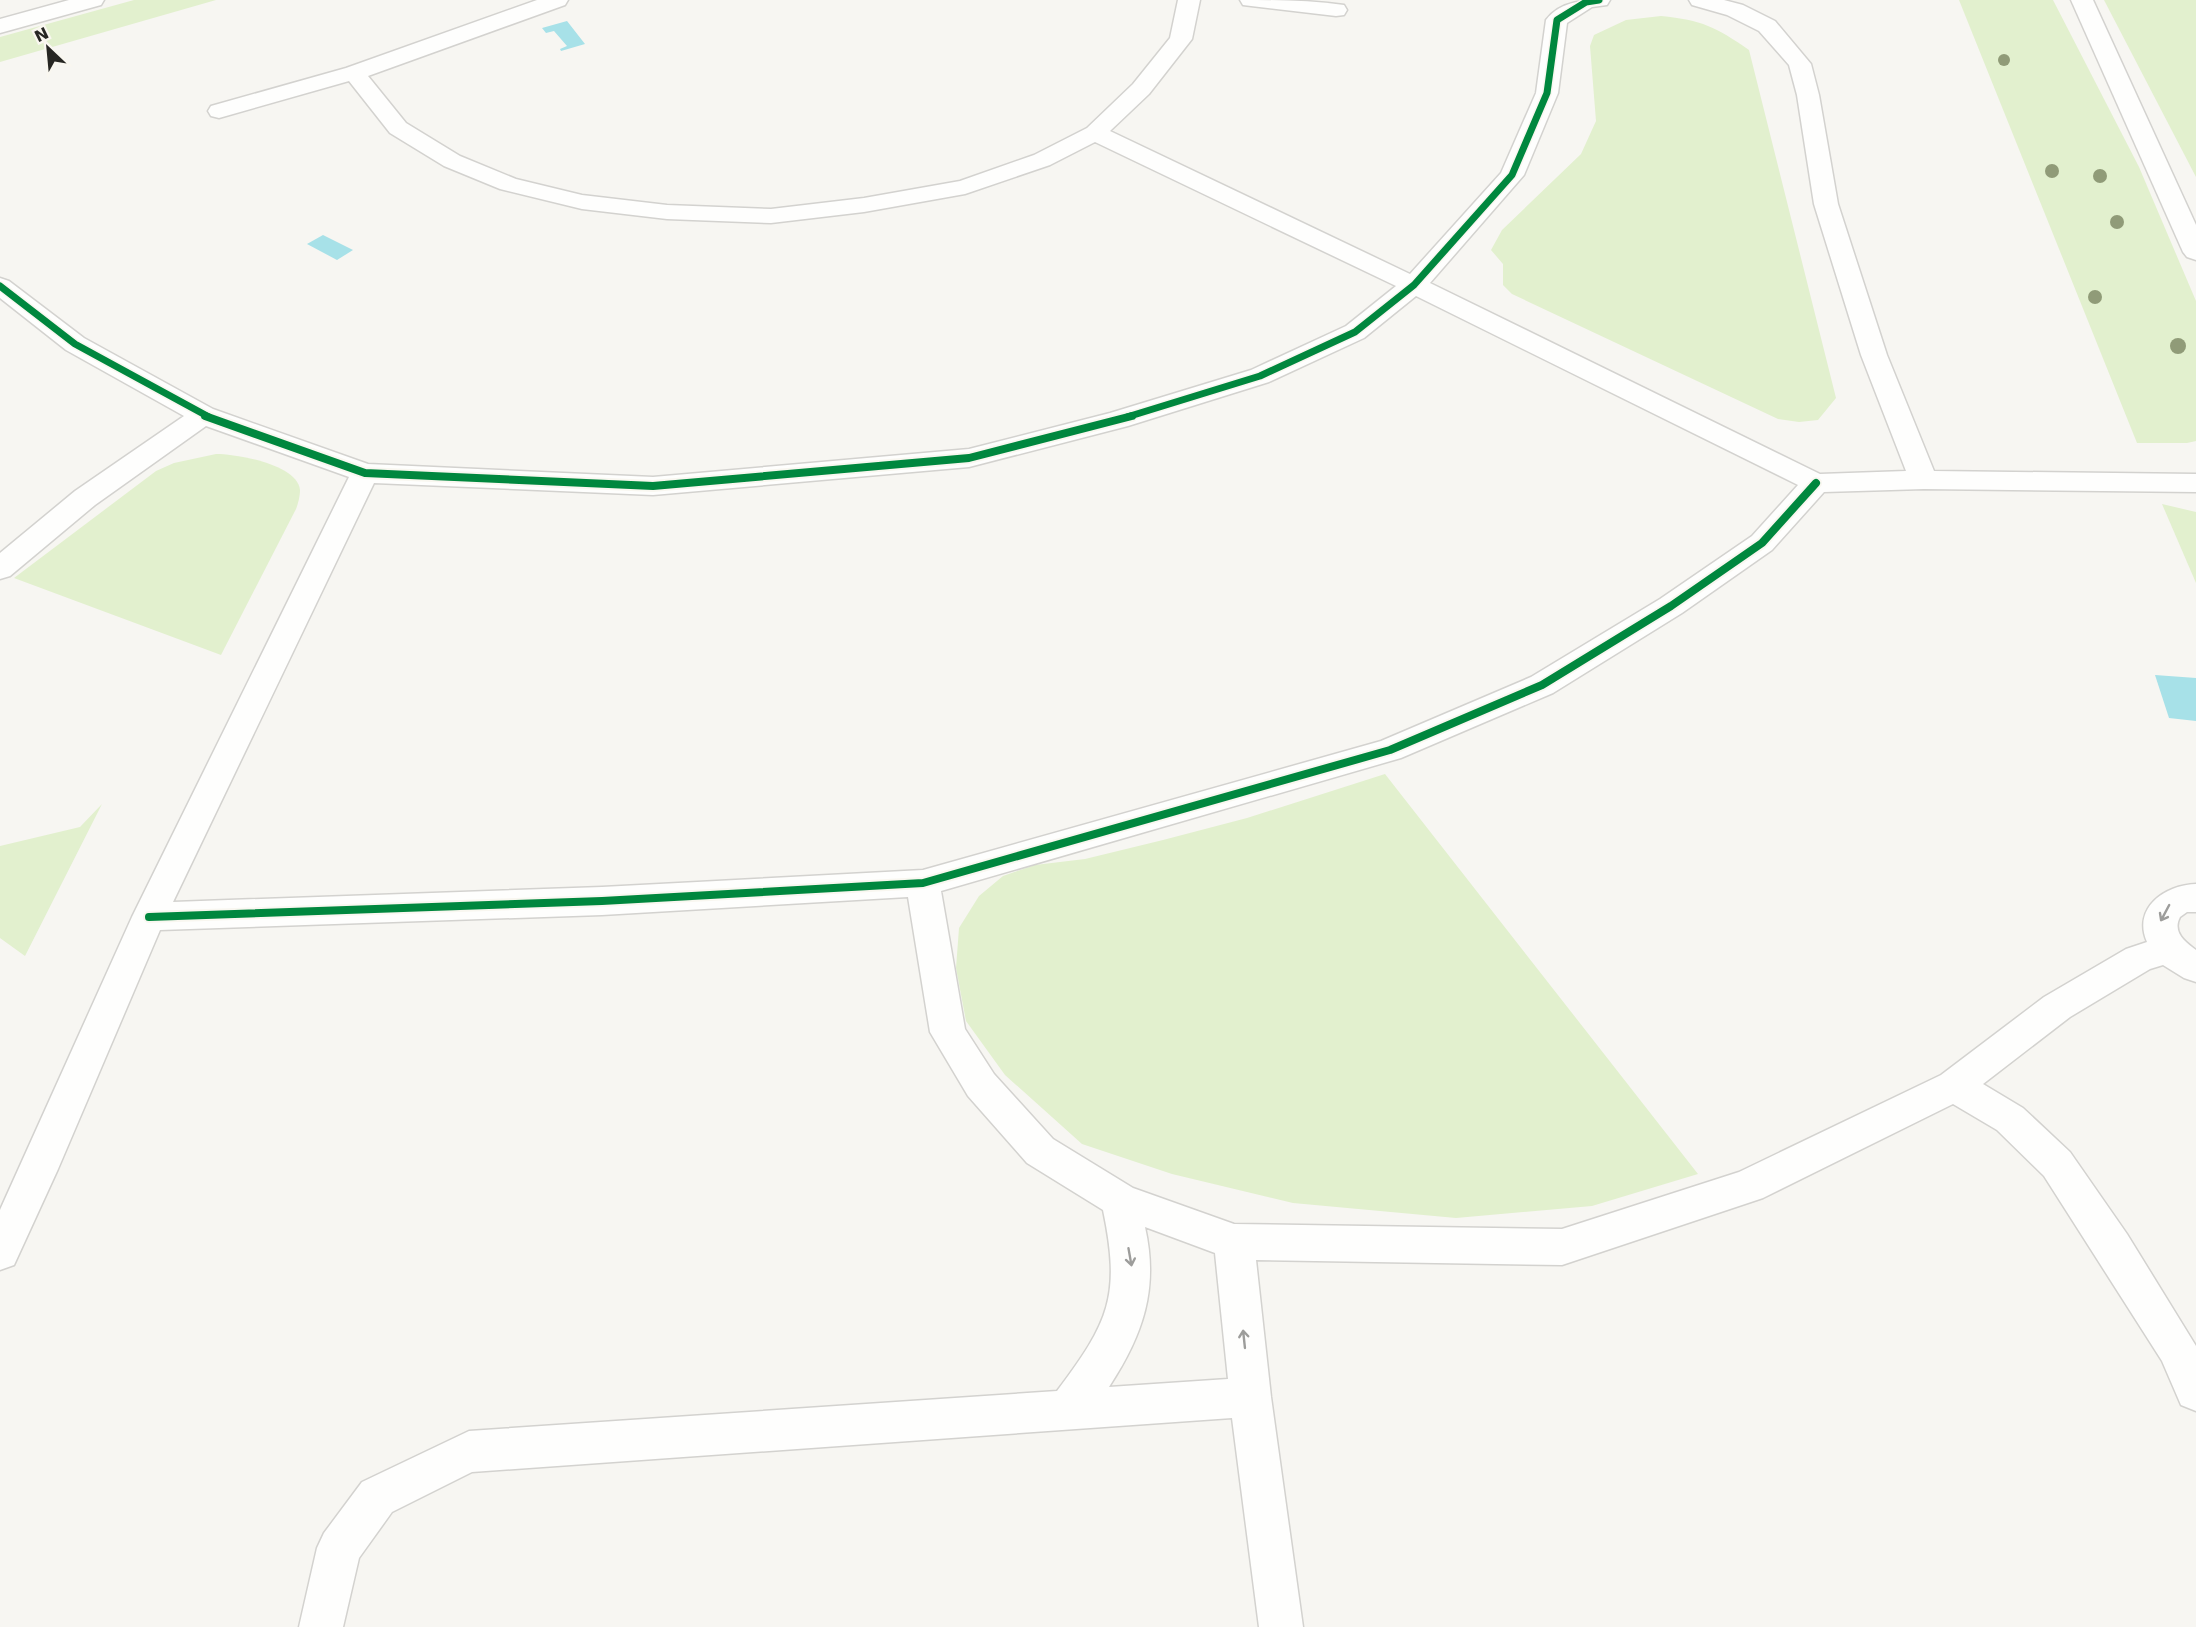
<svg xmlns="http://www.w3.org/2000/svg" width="2196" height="1627" viewBox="0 0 2196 1627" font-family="'DejaVu Sans',sans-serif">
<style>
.green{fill:#e2f0ce}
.water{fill:#a7e1e8}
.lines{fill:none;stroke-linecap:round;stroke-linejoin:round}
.minor-casing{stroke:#d3d2cf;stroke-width:3}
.minor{fill:#fefefd;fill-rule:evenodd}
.cycleway-far1-casing{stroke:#f9f7f0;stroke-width:10}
.cycleway-casing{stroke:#f9f7f0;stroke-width:12}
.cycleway-far1{stroke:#00873e;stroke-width:7}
.cycleway{stroke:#00873e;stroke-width:8}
.tree{fill:#909b78}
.oneway{stroke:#9d9d9b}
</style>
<rect width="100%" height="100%" fill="#f7f6f2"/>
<g class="green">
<polygon points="134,0 216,0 0,62 0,37"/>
<polygon points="1959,0 2053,0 2139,167 2196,301 2196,441 2187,443 2137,443"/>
<polygon points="2104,0 2196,0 2196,177"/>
<path d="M1661,16c41,4 55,11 88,34l87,348 -18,22 -19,2 -21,-3 -266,-125 -9,-9v-21l-12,-14 11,-20 79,-76 15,-33 -6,-75 4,-11 32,-15z"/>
<path d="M216,454c20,0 81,10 84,36 0,6 -2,14 -4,19l-75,146 -207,-77 142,-107 18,-8z"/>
<polygon points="2162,504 2196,512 2196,583"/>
<polygon points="1385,774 1698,1174 1592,1206 1456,1218 1293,1203 1172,1174 1082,1144 1005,1075 966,1021 956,968 959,928 979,896 1003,876 1035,865 1085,859 1163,840 1247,818"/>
<polygon points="102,804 25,956 0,938 0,846 80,827"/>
</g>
<g class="water">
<polygon points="567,21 585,44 561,51 560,49 567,46 554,31 546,33 542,28"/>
<polygon points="323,235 353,250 337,260 307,244"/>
<polygon points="2155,675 2196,678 2196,721 2169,718"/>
</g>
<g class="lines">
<defs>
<g id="minor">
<polygon points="69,0 104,0 101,5 0,33 0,19"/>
<path d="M537,0h31l-3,5 -197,71 38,47 54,33 56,23 66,16 85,10 104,4 93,-11 96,-17 74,-26 53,-27 46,-44 37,-46 8,-38h22l-8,39 -43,55 -39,37 300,143 91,-101 35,-80 10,-73c15,-20 40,-20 64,-20l-3,5 -15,2 -25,16 -9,70 -34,82 -94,108 390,191 86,-3 -45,-116 -47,-151 -17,-109 -8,-30 -30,-34 -32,-16 -35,-10 -3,-5h35l19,5 32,16 36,43 8,31 19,109 49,151 47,116 262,3v18l-272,-3 -100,3 -52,58 -90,63 -129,80 -152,65 -460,133 24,138 29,45 59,65 80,49 101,36 328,5 177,-57 202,-97 103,-78 82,-48 21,-7c-15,-34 18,-57 49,-58v28h-9l-7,5c-8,15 5,25 16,33v32l-12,-4 -21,-13 -13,4 -80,48 -87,67 40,24 47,44 57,82 69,112v65l-15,-6 -19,-44 -118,-185 -47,-46 -44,-26 -190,94 -201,67 -306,-5 15,137 32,230h-44l-27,-209 -760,54 -80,40 -33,46 -16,69h-44l18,-79 7,-15 38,-51 107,-51 588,-40c52,-69 64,-95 46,-181l-76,-47 -59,-67 -38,-64 -22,-135 -306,18 -442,15 -102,239 -44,96 -14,5v-60l132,-293 217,-440 -143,-51 -111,79 -85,71 -10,3v-26l75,-62 109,-75 -118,-66 -66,-52v-20l9,3 75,57 129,71 155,55 285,13 316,-28 141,-36 141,-43 95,-44 50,-40 -301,-144 -45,23 -85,29 -101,18 -93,11 -104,-4 -85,-10 -82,-20 -56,-23 -54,-33 -41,-52 -130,37 -8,-2 -3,-5 3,-5 135,-38zM1416,296l382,189 -46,51 -92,63 -129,78 -150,64 -458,129 -321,17 -429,15 201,-419 279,12 316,-28 159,-41 141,-44 95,-44zM1145,1227l70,26 13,126 -119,8c34,-52 50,-98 36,-160z"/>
<path d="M1240,0c34,0 70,0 104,5l3,5 -3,5 -8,1 -85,-10 -8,-1z"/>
<polygon points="2071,0 2093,0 2196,225 2196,260 2187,257 2183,252"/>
</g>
</defs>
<use href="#minor" class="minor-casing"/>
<use href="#minor" class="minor"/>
<defs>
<g id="cycleway-far1">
<polyline points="0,286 75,344 209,417"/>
<polyline points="1127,417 1260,376 1355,332 1414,285 1512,175 1547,93 1557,20 1586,2 1599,0"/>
</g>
<g id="cycleway">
<polyline points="205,416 365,473 653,486 969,458 1132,416"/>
<polyline points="149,917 602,901 923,883 1390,750 1542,685 1671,606 1762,543 1816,483"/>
</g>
</defs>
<use href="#cycleway-far1" class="cycleway-far1-casing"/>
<use href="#cycleway" class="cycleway-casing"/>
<use href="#cycleway-far1" class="cycleway-far1"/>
<use href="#cycleway" class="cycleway"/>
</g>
<g class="tree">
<circle cx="2004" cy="60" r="6"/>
<circle cx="2052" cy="171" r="7"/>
<circle cx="2100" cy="176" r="7"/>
<circle cx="2117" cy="222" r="7"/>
<circle cx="2095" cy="297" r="7"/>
<circle cx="2178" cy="346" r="8"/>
</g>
<defs><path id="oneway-shaft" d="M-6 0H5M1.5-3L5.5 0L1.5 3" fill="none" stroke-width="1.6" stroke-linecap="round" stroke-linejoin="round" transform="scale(1.5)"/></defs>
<g class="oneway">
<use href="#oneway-shaft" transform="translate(2165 913) rotate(118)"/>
<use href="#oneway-shaft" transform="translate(1130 1257) rotate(80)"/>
<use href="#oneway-shaft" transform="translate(1244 1339) rotate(-96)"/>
</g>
<g transform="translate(48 48) rotate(334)" stroke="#f9f7f0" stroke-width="4.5" paint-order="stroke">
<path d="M0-4.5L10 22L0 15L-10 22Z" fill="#262623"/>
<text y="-9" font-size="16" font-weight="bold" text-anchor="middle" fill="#262623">N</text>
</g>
</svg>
